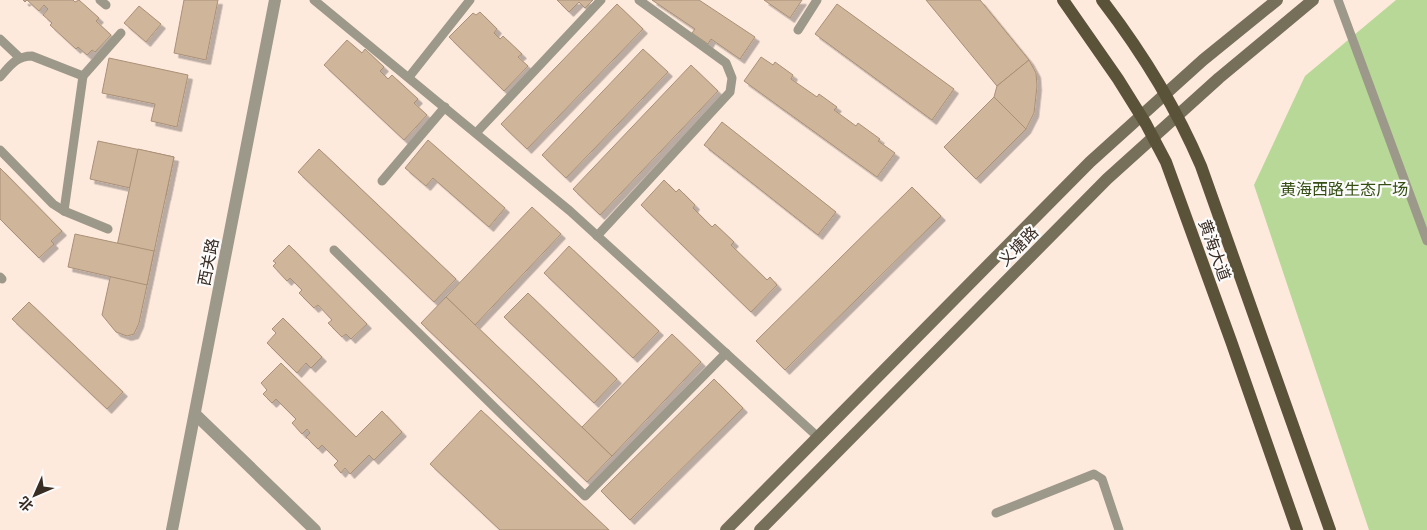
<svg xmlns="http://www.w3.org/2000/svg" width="1427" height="530" viewBox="0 0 1427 530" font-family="Montserrat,'Noto Sans SC',sans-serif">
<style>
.green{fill:#b8d897}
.building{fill:#cfb59a;stroke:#a99076;filter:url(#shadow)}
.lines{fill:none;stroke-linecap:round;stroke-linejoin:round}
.service{stroke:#9d998a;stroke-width:9}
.minor{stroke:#9d998a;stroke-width:12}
.tertiary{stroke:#9d998a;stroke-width:12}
.secondary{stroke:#76705a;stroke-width:12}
.primary{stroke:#5b5339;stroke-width:12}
.labels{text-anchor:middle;stroke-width:4.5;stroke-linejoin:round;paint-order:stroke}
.park-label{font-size:16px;fill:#354e13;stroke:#fbfbfb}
.street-label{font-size:16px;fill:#392c23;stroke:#fbfbfb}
</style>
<defs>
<filter id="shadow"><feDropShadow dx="4.5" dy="4.5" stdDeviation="0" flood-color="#0004"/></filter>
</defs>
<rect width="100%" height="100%" fill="#fee9dd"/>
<polygon class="green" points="1396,0 1427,0 1427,530 1369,530 1254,185 1305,76"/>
<g class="building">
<polygon points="23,0 73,0 75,2 79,0 99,18 96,21 111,35 95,52 92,50 87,55 78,47 76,49 50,25 52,23 43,15 48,9 44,5 39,11 27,0 25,2"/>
<polygon points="184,0 218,0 206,60 174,53"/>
<polygon points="557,0 593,0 585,8 579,2 569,12"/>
<polygon points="652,0 699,0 755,37 740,59 711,39 708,44 692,33 695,29"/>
<polygon points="764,0 802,0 790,18"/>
<polygon points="926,0 980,0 1029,60 997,86"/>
<polygon points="617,4 643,29 527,149 501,124"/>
<polygon points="837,4 954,89 932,120 815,34"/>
<polygon points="139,6 161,24 146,42 124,23"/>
<polygon points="480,12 497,29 494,33 500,39 503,36 522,54 518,57 528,66 504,91 449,37 473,13 476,15"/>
<polygon points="347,40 362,53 365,49 384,67 380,71 388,79 392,75 418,99 414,103 427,115 404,140 324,65"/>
<polygon points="643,49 668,72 566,178 542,155"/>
<polygon points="761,57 773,65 775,62 793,75 791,79 817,97 819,94 837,107 834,110 856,126 858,123 880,139 878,141 895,153 877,177 744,81"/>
<polygon points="109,58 188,75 177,127 151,121 155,104 102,93"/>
<polygon points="1029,60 1036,73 1037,86 1034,113 1026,129 994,97 997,86"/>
<polygon points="691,65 718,91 600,215 573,189"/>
<polygon points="994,97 1026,129 976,179 944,147"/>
<polygon points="722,122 836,212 818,235 704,145"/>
<polygon points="428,140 505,208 489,227 433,178 426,186 405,168"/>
<polygon points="98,141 174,157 166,196 90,179"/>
<polygon points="138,149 174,157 139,323 134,334 127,336 116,332 102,315"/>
<polygon points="319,149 456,279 434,302 298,172"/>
<polygon points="0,168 62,231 51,241 54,244 39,258 0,219"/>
<polygon points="664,180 676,192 679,189 695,205 693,208 712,227 715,224 734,242 731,245 767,280 770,277 777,285 751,312 641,205"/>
<polygon points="912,187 941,216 785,370 756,341"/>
<polygon points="532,207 561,234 475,325 446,297"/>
<polygon points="75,234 154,251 147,285 68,267"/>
<polygon points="289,245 367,324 351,339 346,334 342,337 328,323 332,320 318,305 314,308 299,293 302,290 290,278 287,281 273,266 276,263 273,261"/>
<polygon points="569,246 659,331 633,358 544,273"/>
<polygon points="528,293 617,379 594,403 504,317"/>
<polygon points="446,297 612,456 587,482 421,323"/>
<polygon points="29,302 123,392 107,409 12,319"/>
<polygon points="283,318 322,357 311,368 306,363 297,373 267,343 276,333 272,329"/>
<polygon points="672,334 701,362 612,456 582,427"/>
<polygon points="281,363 356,437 382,411 402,432 374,460 369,455 350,474 345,468 341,473 334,465 338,461 322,445 318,449 306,437 310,433 307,429 302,434 292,423 296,419 276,399 272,403 263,394 267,390 261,383"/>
<polygon points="714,379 743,408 630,520 601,491"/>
<polygon points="481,410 609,530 500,530 430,464"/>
</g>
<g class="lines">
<g class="service">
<polyline points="100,0 106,5"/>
<polyline points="314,0 570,211 818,437"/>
<polyline points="1338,0 1427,241"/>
<polyline points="798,30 817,0"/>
<polyline points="0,39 20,58"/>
<path d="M0,77c10,-11 16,-21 32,-21l51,20"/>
<polyline points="409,77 470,0"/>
<polyline points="476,133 601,0"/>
<polyline points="0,150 53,204 64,211 108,229"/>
<polyline points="382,181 445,107"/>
<polyline points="64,211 83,76 121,33"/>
<polyline points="597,236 730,92 732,78 726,63 639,0"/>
<polyline points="334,250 585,496 726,353"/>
<polyline points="0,277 2,279"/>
<polyline points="996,513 1094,474 1102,479 1119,530"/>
</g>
<polyline class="minor" points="195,414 315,530"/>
<polyline class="tertiary" points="172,530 275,0"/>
<g class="secondary">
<polyline points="726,530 1090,162 1203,60 1277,0"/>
<polyline points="760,530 1107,179 1219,78 1313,0"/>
</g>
<g class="primary">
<polyline points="1063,0 1118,79 1146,124 1166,162 1231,341 1297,530"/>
<path d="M1102,0c39,51 74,107 99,166l129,364"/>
</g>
</g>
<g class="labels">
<g class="park-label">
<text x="1344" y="195">黄海西路生态广场</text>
</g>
<g class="street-label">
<text transform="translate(1018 246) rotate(-45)" y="6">义塘路</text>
<text transform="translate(1215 250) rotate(70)" y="6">黄海大道</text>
<text transform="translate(208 262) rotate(-79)" y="6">西关路</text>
</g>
</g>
<g transform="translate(35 495) rotate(225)" stroke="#fbfbfb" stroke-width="4" paint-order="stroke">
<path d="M0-4L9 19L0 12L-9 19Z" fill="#392c23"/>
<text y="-8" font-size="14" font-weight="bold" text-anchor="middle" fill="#392c23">北</text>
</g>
</svg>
